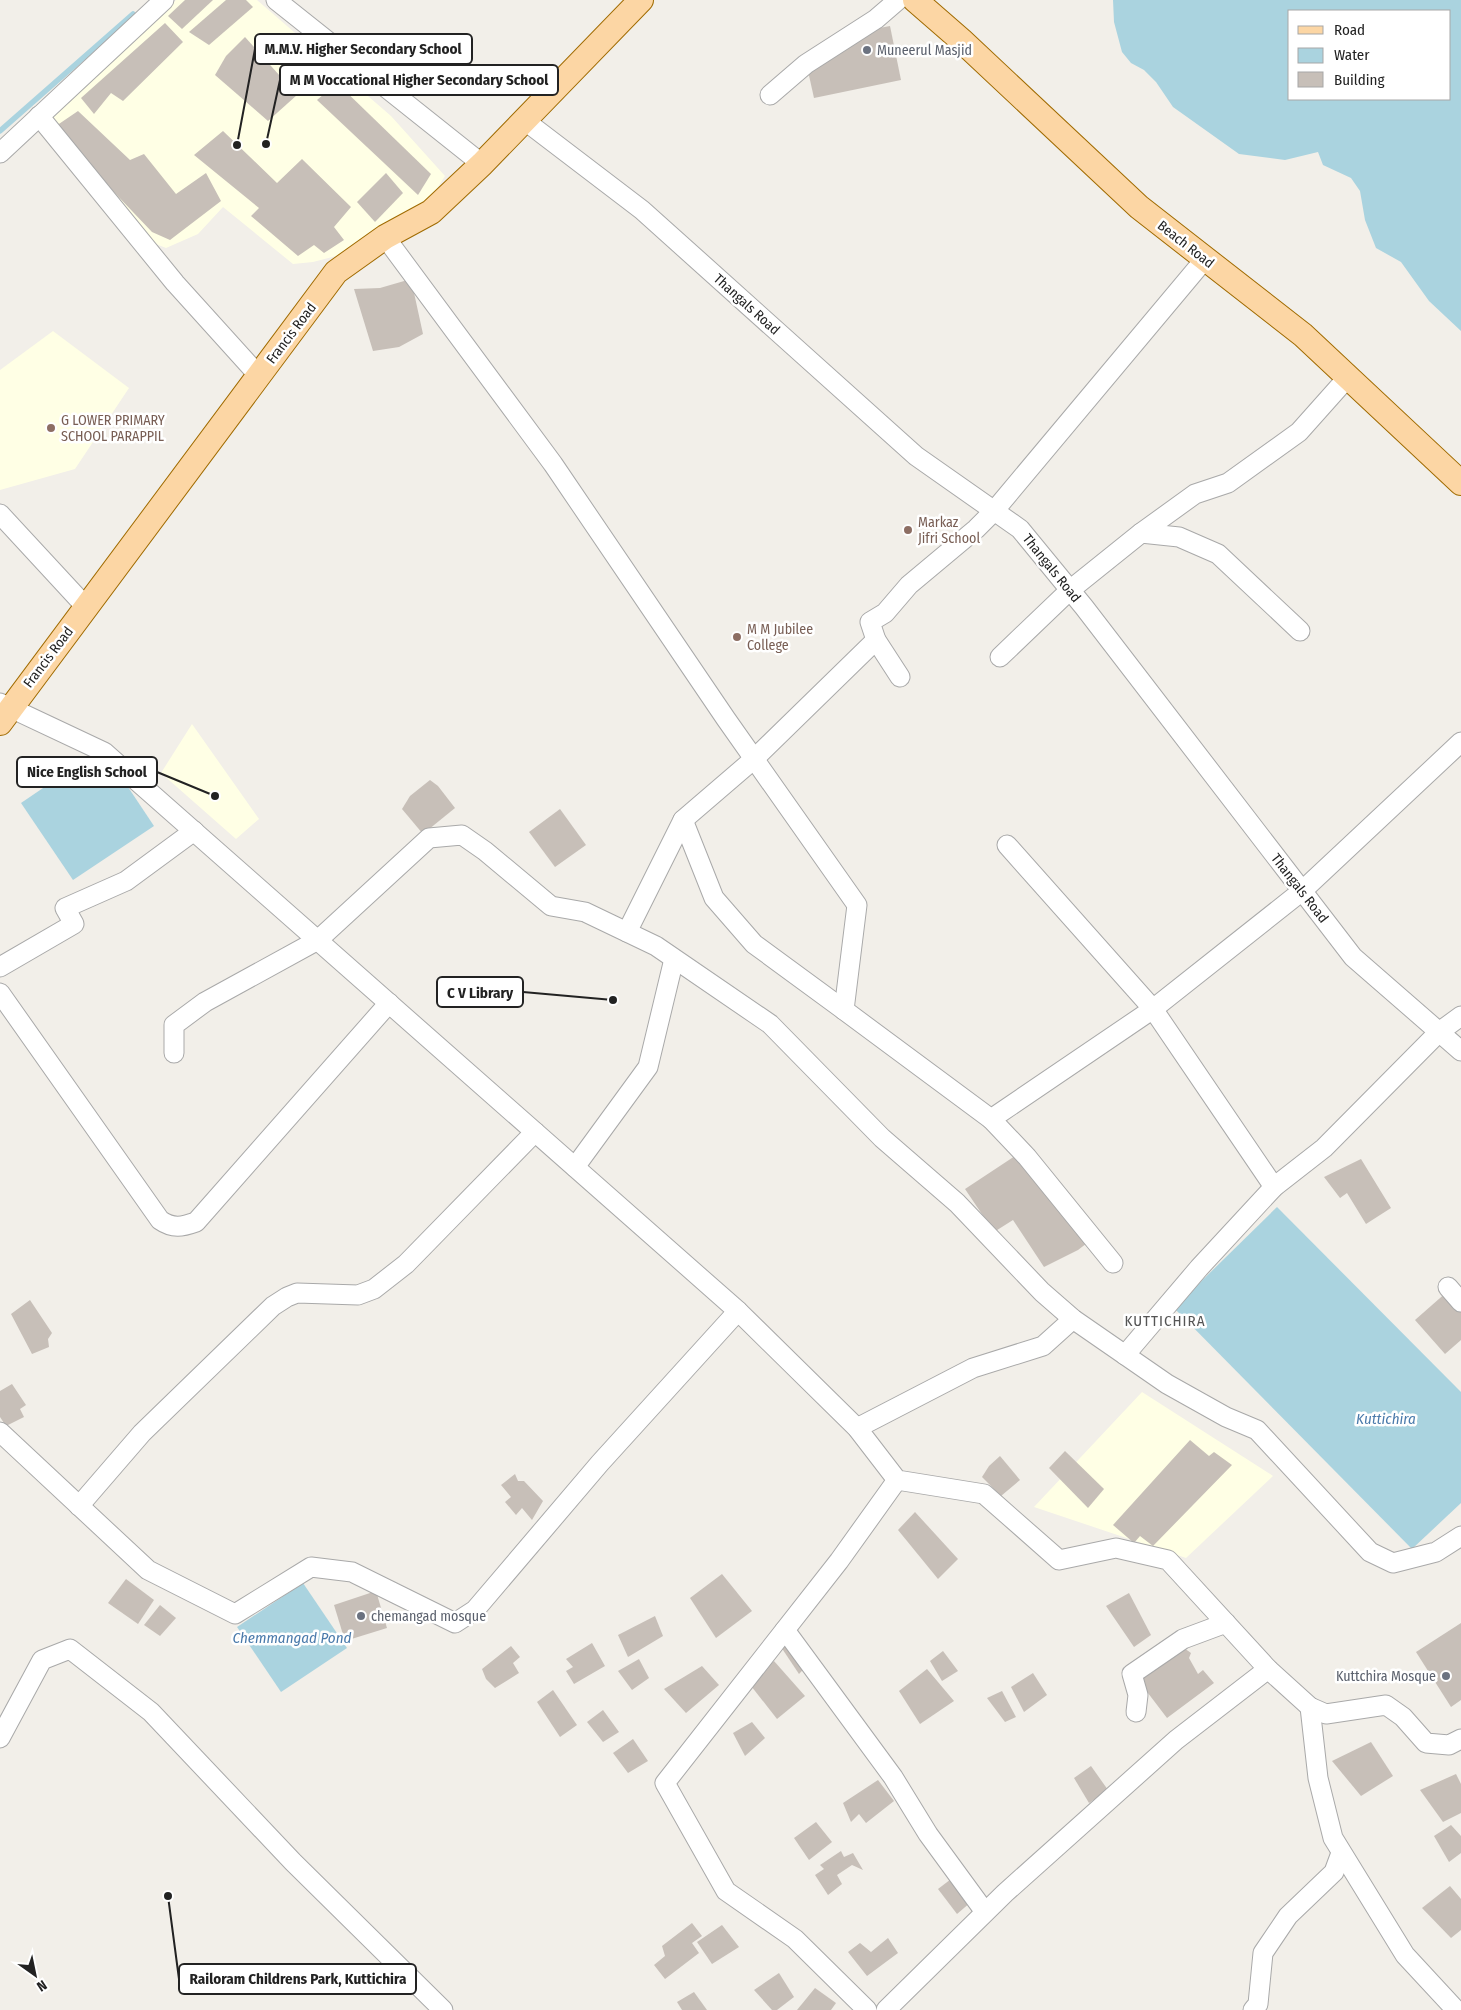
<svg xmlns="http://www.w3.org/2000/svg" width="1461" height="2010" viewBox="0 0 1461 2010" font-family="'Fira Sans Condensed',sans-serif">
<style>
.education{fill:#ffffe5}
.water{fill:#aad3df;fill-rule:evenodd}
.lines{fill:none;stroke-linecap:round;stroke-linejoin:round}
.stream{stroke:#aad3df;stroke-width:5.5}
.building{fill:#c7bfb8}
.minor-casing{stroke:#a9a9a9;stroke-width:21}
.major-casing{stroke:#a06b00;stroke-width:26}
.minor{stroke:#fff;stroke-width:19}
.major{stroke:#fcd6a4;stroke-width:24}
.worship-dot{fill:#6b7280;stroke:#fff;stroke-width:2}
.education-dot{fill:#8d6e63;stroke:#fff;stroke-width:2}
.labels{text-anchor:middle;stroke-width:5;stroke-linejoin:round;paint-order:stroke}
.worship-label{font-size:14px;fill:#5b616d;stroke:#fff;text-anchor:start}
.street-label{font-size:14px;fill:#222;stroke:#fff}
.education-label{font-size:14px;fill:#785e54;stroke:#fff;text-anchor:start}
.neighbourhood-label{font-size:15px;letter-spacing:1px;fill:#555;stroke:#fff}
.water-label{font-size:15px;font-style:italic;fill:#4a7aab;stroke:#fff}
.leader{fill:none;stroke:#222;stroke-width:2}
.callout-dot{fill:#222;stroke:#fff;stroke-width:2}
.callout{fill:#fff;stroke:#222;stroke-width:2}
.callout-label{font-size:15px;text-anchor:middle;font-weight:bold;fill:#222}
</style>
<rect width="100%" height="100%" fill="#f2efe9"/>
<g class="education">
<polygon points="176,0 257,0 391,116 445,176 427,204 340,255 313,262 293,264 223,207 198,234 166,248 128,233 67,166 46,124"/>
<polygon points="53,331 129,388 75,469 0,490 0,370"/>
<polygon points="192,724 259,819 236,839 161,773"/>
<polygon points="1142,1392 1273,1476 1186,1558 1034,1507"/>
</g>
<g class="water">
<path d="M1113,0h348v331l-32,-30 -28,-39 -25,-14 -11,-28 -5,-29 -9,-13 -28,-13 -5,-13 -33,8 -46,-6 -66,-47 -17,-25 -12,-12 -13,-7 -9,-11 -8,-30zM1290,11h160v88h-160z"/>
<polygon points="102,748 154,826 73,880 21,803"/>
<polygon points="1277,1207 1461,1392 1461,1503 1412,1549 1174,1308"/>
<polygon points="303,1583 347,1648 281,1692 237,1627"/>
</g>
<g class="lines">
<polyline class="stream" points="0,131 133,14"/>
</g>
<g class="building">
<polygon points="185,0 213,0 182,29 168,16"/>
<polygon points="226,0 246,0 253,7 209,45 189,32"/>
<polygon points="165,23 183,42 123,101 111,93 94,114 81,98"/>
<polygon points="890,26 901,80 814,98 808,71 869,30"/>
<polygon points="245,37 297,95 268,121 215,75 226,56"/>
<polygon points="337,83 431,174 418,195 317,100"/>
<polygon points="78,111 130,160 144,154 176,194 206,173 221,201 170,240 152,232 53,128"/>
<polygon points="223,131 277,183 302,159 351,207 334,227 344,240 324,253 314,245 298,256 251,216 259,208 194,155"/>
<polygon points="386,173 403,193 375,222 357,202"/>
<polygon points="411,279 423,334 399,347 373,351 354,289 380,288"/>
<polygon points="430,780 438,786 455,808 423,834 402,809 410,796"/>
<polygon points="560,809 586,845 555,867 529,832"/>
<polygon points="1027,1148 1091,1240 1078,1250 1044,1267 1013,1220 994,1232 965,1189"/>
<polygon points="1361,1159 1391,1208 1366,1224 1347,1193 1340,1198 1324,1177"/>
<polygon points="1448,1291 1461,1306 1461,1340 1445,1354 1415,1320"/>
<polygon points="30,1300 52,1333 48,1339 49,1347 32,1354 11,1314"/>
<polygon points="12,1384 26,1405 20,1409 24,1417 6,1426 0,1417 0,1391"/>
<polygon points="1190,1440 1209,1456 1214,1452 1232,1465 1153,1546 1140,1536 1134,1543 1113,1525"/>
<polygon points="1065,1451 1104,1489 1088,1508 1049,1468"/>
<polygon points="1000,1456 1020,1480 1001,1496 982,1477 989,1466"/>
<polygon points="515,1474 518,1481 524,1481 543,1501 532,1520 522,1508 516,1515 505,1502 511,1497 501,1485"/>
<polygon points="915,1512 958,1559 938,1579 898,1530"/>
<polygon points="722,1574 752,1611 716,1638 690,1598"/>
<polygon points="126,1579 154,1600 138,1624 108,1603"/>
<polygon points="376,1591 387,1628 345,1641 334,1605"/>
<polygon points="1129,1593 1151,1635 1134,1647 1106,1606"/>
<polygon points="160,1605 176,1618 160,1636 144,1625"/>
<polygon points="655,1616 663,1636 628,1657 618,1635"/>
<polygon points="1461,1623 1461,1700 1451,1707 1416,1652"/>
<polygon points="792,1633 816,1656 799,1674 781,1647"/>
<polygon points="592,1643 605,1666 574,1684 566,1671 573,1667 566,1659"/>
<polygon points="511,1646 520,1657 513,1663 519,1673 495,1688 486,1679 482,1669"/>
<polygon points="1184,1648 1191,1653 1189,1658 1198,1674 1203,1670 1214,1683 1167,1718 1135,1676"/>
<polygon points="943,1651 958,1671 942,1681 930,1661"/>
<polygon points="639,1659 649,1678 632,1690 618,1671"/>
<polygon points="774,1661 805,1696 777,1719 748,1682"/>
<polygon points="702,1666 719,1685 686,1713 664,1689"/>
<polygon points="927,1669 954,1701 920,1724 899,1691"/>
<polygon points="1033,1673 1047,1695 1024,1712 1011,1687"/>
<polygon points="553,1690 577,1725 560,1737 537,1702"/>
<polygon points="1002,1691 1016,1717 1005,1722 987,1698"/>
<polygon points="603,1710 619,1732 603,1742 587,1722"/>
<polygon points="752,1722 765,1738 745,1756 733,1733"/>
<polygon points="633,1739 648,1761 628,1773 613,1753"/>
<polygon points="1371,1742 1393,1776 1361,1796 1332,1761"/>
<polygon points="1091,1766 1108,1790 1089,1803 1074,1778"/>
<polygon points="1456,1774 1461,1784 1461,1813 1443,1822 1420,1790"/>
<polygon points="878,1780 894,1801 866,1823 859,1814 851,1822 843,1803"/>
<polygon points="816,1822 832,1842 809,1860 794,1838"/>
<polygon points="1451,1825 1461,1836 1461,1853 1449,1862 1434,1836"/>
<polygon points="841,1851 844,1857 853,1853 863,1870 852,1865 837,1875 842,1884 828,1895 815,1875 824,1869 820,1865"/>
<polygon points="959,1873 978,1896 957,1914 938,1889"/>
<polygon points="1450,1886 1461,1899 1461,1930 1451,1938 1422,1908"/>
<polygon points="692,1923 702,1936 692,1943 699,1953 665,1979 654,1965 665,1956 662,1946"/>
<polygon points="722,1925 739,1947 712,1964 697,1942"/>
<polygon points="888,1938 898,1953 867,1976 848,1952 860,1943 871,1952"/>
<polygon points="779,1973 794,1997 777,2010 772,2010 754,1990"/>
<polygon points="815,1988 836,2003 831,2010 797,2010"/>
<polygon points="694,1992 707,2010 682,2010 677,2002"/>
</g>
<g class="lines">
<defs>
<g id="minor">
<polyline points="276,0 482,164"/>
<polyline points="770,95 806,64 876,19 898,0"/>
<polyline points="39,116 175,283 259,376"/>
<polyline points="524,120 642,210 916,456 1020,529 1084,607 1353,957 1461,1051"/>
<polyline points="0,153 164,0"/>
<polyline points="385,237 553,464 726,719 857,905 844,1010 991,1119 1153,1009 1274,1187"/>
<polyline points="0,514 86,607"/>
<polyline points="1141,533 1195,494 1228,483 1299,432 1348,377"/>
<polyline points="1000,657 1070,590 1141,533 1179,537 1218,554 1300,631"/>
<polyline points="900,677 876,640 870,622 885,613 909,585 976,529 994,511 1205,259"/>
<polyline points="0,703 104,752 738,1311 857,1428 897,1480 984,1494 1059,1560 1116,1548 1168,1560 1268,1669 1310,1707 1326,1714 1386,1705 1403,1717 1426,1743 1449,1745 1461,1739"/>
<polyline points="683,820 714,898 754,944 844,1010"/>
<polyline points="1007,845 1153,1009 1302,891 1461,742"/>
<polyline points="627,932 683,820 754,759 876,640"/>
<polyline points="0,967 74,924 65,908 126,881 194,831"/>
<path d="M0,993l160,227c13,9 22,7 36,2l193,-219"/>
<polyline points="174,1053 174,1025 205,1002 318,940 429,838 462,835 485,851 551,906 585,912 656,946 770,1024 882,1138 957,1203 1042,1292 1073,1319 1167,1384 1226,1417 1257,1430 1370,1552 1393,1563 1436,1552 1461,1536"/>
<polyline points="991,1119 1027,1157 1113,1263"/>
<polyline points="575,1167 648,1067 674,959"/>
<polyline points="1448,1287 1461,1302"/>
<polyline points="1125,1355 1199,1268 1274,1187 1324,1148 1439,1032 1461,1016"/>
<polyline points="857,1428 973,1368 1043,1346 1073,1319"/>
<polyline points="0,1432 148,1570 235,1614 311,1567 352,1572 455,1623 475,1610 600,1463 738,1311"/>
<polyline points="79,1506 142,1433 273,1306 287,1297 297,1293 358,1295 374,1289 406,1264 535,1132"/>
<polyline points="785,1630 893,1777 928,1834 985,1912"/>
<polyline points="1310,1707 1318,1778 1333,1838 1405,1955 1456,2010"/>
<polyline points="1136,1712 1138,1695 1132,1674 1183,1639 1226,1623"/>
<polyline points="0,1738 42,1660 70,1649 151,1712 293,1862 443,2010"/>
<polyline points="867,2010 795,1939 726,1891 665,1783 839,1561 897,1480"/>
<polyline points="886,2010 1005,1893 1176,1740 1268,1669"/>
<polyline points="1253,2010 1258,2004 1263,1953 1288,1916 1334,1872 1341,1853"/>
</g>
<g id="major">
<polyline points="915,0 961,40 1139,207 1303,335 1461,483"/>
<polyline points="0,723 336,272 385,237 431,212 482,164 641,0"/>
</g>
</defs>
<use href="#minor" class="minor-casing"/>
<use href="#major" class="major-casing"/>
<use href="#minor" class="minor"/>
<use href="#major" class="major"/>
</g>
<g class="worship-dot">
<circle cx="867" cy="50" r="5"/>
<circle cx="361" cy="1616" r="5"/>
<circle cx="1446" cy="1676" r="5"/>
</g>
<g class="education-dot">
<circle cx="51" cy="428" r="5"/>
<circle cx="908" cy="530" r="5"/>
<circle cx="737" cy="637" r="5"/>
</g>
<g class="labels">
<g class="worship-label">
<text x="877" y="55">Muneerul Masjid</text>
<text x="371" y="1621">chemangad mosque</text>
<text x="1436" y="1681" text-anchor="end">Kuttchira Mosque</text>
</g>
<g class="street-label">
<text transform="translate(1186 244) rotate(38)" y="5">Beach Road</text>
<text transform="translate(747 304) rotate(42)" y="5">Thangals Road</text>
<text transform="translate(291 333) rotate(-53)" y="5">Francis Road</text>
<text transform="translate(1052 568) rotate(51)" y="5">Thangals Road</text>
<text transform="translate(48 657) rotate(-53)" y="5">Francis Road</text>
<text transform="translate(1300 888) rotate(52)" y="5">Thangals Road</text>
</g>
<g class="education-label">
<text x="61" y="425">G LOWER PRIMARY<tspan x="61" dy="16">SCHOOL PARAPPIL</tspan></text>
<text x="918" y="527">Markaz<tspan x="918" dy="16">Jifri School</tspan></text>
<text x="747" y="634">M M Jubilee<tspan x="747" dy="16">College</tspan></text>
</g>
<g class="neighbourhood-label">
<text x="1165" y="1326">KUTTICHIRA</text>
</g>
<g class="water-label">
<text x="1386" y="1424">Kuttichira</text>
<text x="292" y="1643">Chemmangad Pond</text>
</g>
</g>
<path class="leader" d="M237 145L255 49M266 144L280 80M215 796L157 772M613 1000L523 992M168 1896L179 1979"/>
<g class="callout-dot">
<circle cx="237" cy="145" r="5"/>
<circle cx="266" cy="144" r="5"/>
<circle cx="215" cy="796" r="5"/>
<circle cx="613" cy="1000" r="5"/>
<circle cx="168" cy="1896" r="5"/>
</g>
<g class="callout">
<rect x="255" y="34" width="217" height="30" rx="5"/>
<rect x="280" y="65" width="278" height="30" rx="5"/>
<rect x="17" y="757" width="140" height="30" rx="5"/>
<rect x="437" y="977" width="86" height="30" rx="5"/>
<rect x="179" y="1964" width="237" height="30" rx="5"/>
</g>
<g class="callout-label">
<text x="363" y="54">M.M.V. Higher Secondary School</text>
<text x="419" y="85">M M Voccational Higher Secondary School</text>
<text x="87" y="777">Nice English School</text>
<text x="480" y="998">C V Library</text>
<text x="298" y="1984">Railoram Childrens Park, Kuttichira</text>
</g>
<rect x="1288" y="10" width="162" height="90" fill="#ffffff" stroke="#a7a7a7"/>
<rect x="1298" y="26" width="25" height="8" fill="#fcd6a4" stroke="#a7a7a7"/>
<text x="1334" y="35" font-size="15" fill="#222222">Road</text>
<rect x="1298" y="48" width="25" height="15" fill="#aad3df" stroke="#a7a7a7"/>
<text x="1334" y="60" font-size="15" fill="#222222">Water</text>
<rect x="1298" y="72" width="25" height="15" fill="#c7bfb8" stroke="#a7a7a7"/>
<text x="1334" y="85" font-size="15" fill="#222222">Building</text>
<g transform="translate(35 1975) rotate(147)" stroke="#ffffff" stroke-width="4" paint-order="stroke">
<path d="M0-4L9 19L0 12L-9 19Z" fill="#222222"/>
<text y="-8" font-size="14" font-weight="bold" text-anchor="middle" fill="#222222">N</text>
</g>
</svg>
